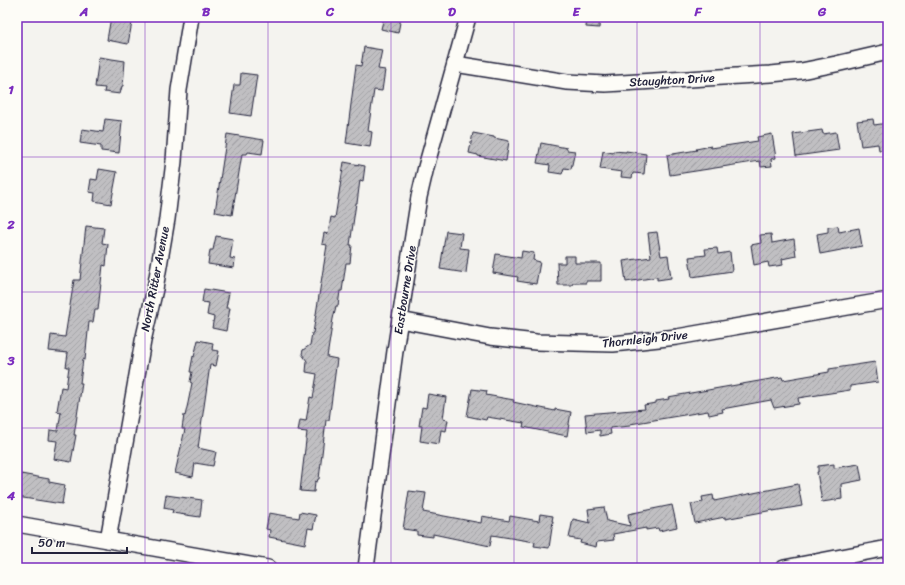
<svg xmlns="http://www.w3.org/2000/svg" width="905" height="585" viewBox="0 0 905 585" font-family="Sriracha,sans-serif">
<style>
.building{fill:url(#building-hatch);stroke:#22223b}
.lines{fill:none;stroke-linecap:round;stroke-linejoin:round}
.minor-casing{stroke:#22223b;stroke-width:18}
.minor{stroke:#fdfcf7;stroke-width:15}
.grid{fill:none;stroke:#7b2cbf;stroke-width:1;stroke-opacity:0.55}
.labels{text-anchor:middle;stroke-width:3;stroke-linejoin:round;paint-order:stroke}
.street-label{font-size:12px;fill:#22223b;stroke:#fdfcf7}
.neatline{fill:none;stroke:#7b2cbf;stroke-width:1.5}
.grid-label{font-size:13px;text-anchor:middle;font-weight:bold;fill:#7b2cbf}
</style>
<defs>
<pattern id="building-hatch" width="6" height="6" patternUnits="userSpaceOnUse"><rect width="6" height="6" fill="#c0bfc2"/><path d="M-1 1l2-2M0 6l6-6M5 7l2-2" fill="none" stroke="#a5a4a8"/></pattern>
</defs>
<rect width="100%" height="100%" fill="#f4f3ef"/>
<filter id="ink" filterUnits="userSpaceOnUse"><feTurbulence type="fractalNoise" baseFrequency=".025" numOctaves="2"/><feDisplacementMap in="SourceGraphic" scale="8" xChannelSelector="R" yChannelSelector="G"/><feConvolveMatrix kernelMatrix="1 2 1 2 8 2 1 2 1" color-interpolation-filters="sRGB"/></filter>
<g filter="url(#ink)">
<g class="building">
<polygon points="111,17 133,17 128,44 107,40"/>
<polygon points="384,17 401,17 398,33 381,29"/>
<polygon points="587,17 600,17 599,28 586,27"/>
<polygon points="364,47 382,50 378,69 385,70 382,91 374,90 368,131 372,132 370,147 346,143 356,65 361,66"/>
<polygon points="99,57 125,61 123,86 122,86 120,94 104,92 105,88 95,87"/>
<polygon points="241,73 257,75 251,116 230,113 234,85 240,85"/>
<polygon points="105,119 122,121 119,153 101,151 101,146 80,143 82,129 103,132"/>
<polygon points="873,119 874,125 888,123 888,149 879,150 878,144 861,146 857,121"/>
<polygon points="822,130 823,134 836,132 839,150 796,156 793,134"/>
<polygon points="473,133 494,137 494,138 509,141 506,161 478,156 478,155 469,153"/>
<polygon points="227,134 264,140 262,154 248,152 247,154 242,154 232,215 215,212"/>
<polygon points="772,134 776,158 771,159 772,166 761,167 760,161 670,175 667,155 697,150 696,149 711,146 711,148 758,141 757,137"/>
<polygon points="541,143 567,148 567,150 575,151 571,169 564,168 562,174 549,172 550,165 537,163"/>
<polygon points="603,151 613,153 613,151 626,152 626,151 646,154 644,174 633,173 632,178 621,177 622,172 600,169"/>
<polygon points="344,162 365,166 363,181 360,180 357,203 356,203 350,245 352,245 350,263 346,263 342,291 340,291 338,306 336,306 333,319 327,357 337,359 329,420 326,420 319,479 318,479 317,482 315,481 314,492 300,491 307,432 298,431 300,420 306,421 310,397 313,398 317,374 306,372 307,361 302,354 303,350 310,345 312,333 313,333 327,245 322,244 324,233 328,234 331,217 335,218"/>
<polygon points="99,169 117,172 111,204 94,201 95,193 89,192 91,179 97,180"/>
<polygon points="86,226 104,228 102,243 108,244 106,266 103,265 98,310 95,310 93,322 89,322 85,360 83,359 80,383 82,383 75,429 74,435 76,435 71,462 54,459 57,441 49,440 50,430 58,431 61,412 57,411 61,387 66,388 69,367 66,367 68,353 49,351 51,335 65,337 74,280 80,280"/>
<polygon points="838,226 839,232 859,228 862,246 820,254 817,234 828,232 828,227"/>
<polygon points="446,231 462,233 460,248 469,249 466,273 440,269"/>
<polygon points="657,232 661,256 668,255 671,278 657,280 657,277 626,282 623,261 651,257 648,233"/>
<polygon points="771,234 772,243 794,239 796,256 782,259 783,265 769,267 768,262 754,265 751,245 761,243 760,235"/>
<polygon points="216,236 233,239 230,258 235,259 234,268 208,264 210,250 213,250"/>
<polygon points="717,248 718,254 730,252 732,271 692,277 689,257 706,255 705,249"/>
<polygon points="522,251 534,253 533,260 540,262 536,284 517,281 518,277 493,273 496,254 521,258"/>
<polygon points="565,256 575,256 575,263 601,263 601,281 586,281 586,283 573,283 572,285 558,285 557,263 565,263"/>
<polygon points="204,289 229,293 226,308 230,308 226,331 212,328 214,317 207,315 209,303 202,302"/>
<polygon points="198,340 213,343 212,350 219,351 216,366 210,365 198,448 216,452 213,466 195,463 193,477 175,473 185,429 182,429 184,415 185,416 188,403 192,383 190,382 192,372 190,372 193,356 194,357"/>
<polygon points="875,362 878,382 850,386 850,390 798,398 799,404 774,408 771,400 722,409 723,412 709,415 708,411 630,424 630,426 610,428 611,434 600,436 600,430 587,432 585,414 645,409 644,405 656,403 656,401 669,399 668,397 782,377 783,380 829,372 829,369"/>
<polygon points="472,389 487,391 486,395 514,400 513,402 555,411 555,409 571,412 567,436 523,427 524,423 487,417 486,420 467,416"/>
<polygon points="428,394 446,397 443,419 448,420 446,431 441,430 439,444 420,441 422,426 419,426 422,407 426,408"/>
<polygon points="834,464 834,468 859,464 862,480 841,484 842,499 822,502 817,472 818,472 818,466"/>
<polygon points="21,474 49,479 49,482 65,485 62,504 17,497"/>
<polygon points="798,484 802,506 773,511 773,510 725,519 725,517 695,523 691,504 703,502 702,497 713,495 714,501"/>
<polygon points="409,491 426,493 423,512 481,523 482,516 509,521 510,516 539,521 540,514 553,516 552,521 553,521 549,548 534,546 535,542 492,535 490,546 433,534 433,537 417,535 417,531 403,529"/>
<polygon points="166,495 202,500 200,517 172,513 173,510 164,508"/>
<polygon points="672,505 677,527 659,531 658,528 646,530 646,528 613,534 614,540 597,542 596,547 580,543 581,540 569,538 573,519 590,523 588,509 604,507 607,521 630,526 628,514"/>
<polygon points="300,512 316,515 313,529 308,528 305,544 269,537 270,530 266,529 269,513 299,518"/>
</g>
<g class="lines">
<defs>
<g id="minor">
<polyline points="455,64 567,82 605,84 771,74 801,71 836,64 888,52"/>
<polyline points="400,320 490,337 536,342 613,344 677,337 888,300"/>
<polyline points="17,524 268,568"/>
<polyline points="108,540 143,341 155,289 167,219 174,161 179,90 191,17"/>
<polyline points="366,568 395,351 419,197 426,167 468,17"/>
<polyline points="784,568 888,548"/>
</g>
</defs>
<use href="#minor" class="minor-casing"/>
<use href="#minor" class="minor"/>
</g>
</g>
<path class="grid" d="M145,17v551M268,17v551M391,17v551M514,17v551M637,17v551M760,17v551M17,157h871M17,292h871M17,428h871"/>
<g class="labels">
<g class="street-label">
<text transform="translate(672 80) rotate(-3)" y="4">Staughton Drive</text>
<text transform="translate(155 279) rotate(-79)" y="4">North Ritter Avenue</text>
<text transform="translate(405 290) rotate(-81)" y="4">Eastbourne Drive</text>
<text transform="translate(645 339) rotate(-6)" y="4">Thornleigh Drive</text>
</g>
</g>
<rect width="905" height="585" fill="none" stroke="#fdfcf7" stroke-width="44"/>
<path d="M32 547v6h95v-6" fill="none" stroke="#22223b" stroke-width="2"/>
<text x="38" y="547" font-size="12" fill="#22223b" stroke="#fdfcf7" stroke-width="3" paint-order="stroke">50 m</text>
<rect x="22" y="22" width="861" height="541" class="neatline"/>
<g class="grid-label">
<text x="84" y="16">A</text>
<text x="206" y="16">B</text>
<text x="330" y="16">C</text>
<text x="452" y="16">D</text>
<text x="576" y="16">E</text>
<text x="698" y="16">F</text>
<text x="822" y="16">G</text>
<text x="11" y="94">1</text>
<text x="11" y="229">2</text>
<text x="11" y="365">3</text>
<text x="11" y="500">4</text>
</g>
</svg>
